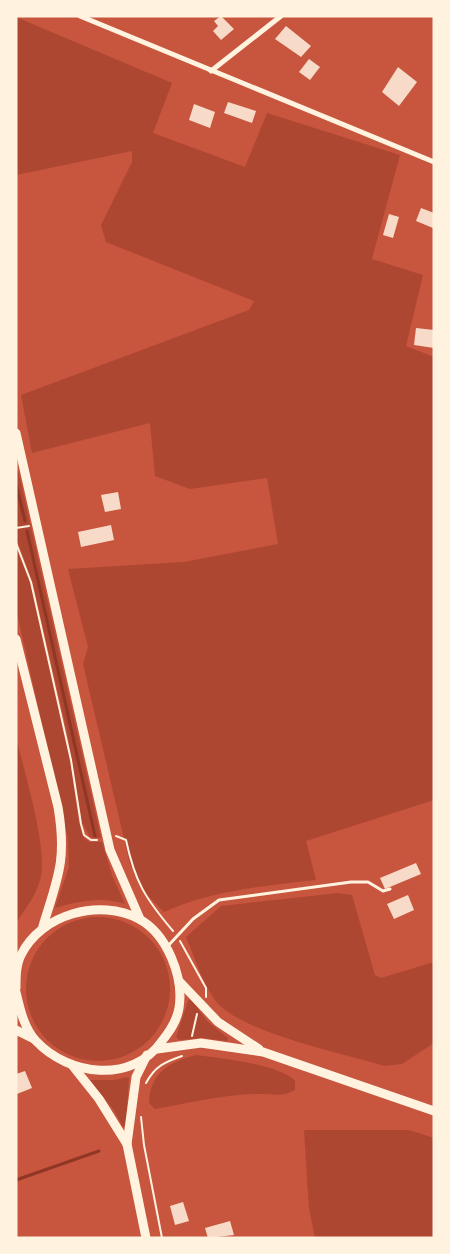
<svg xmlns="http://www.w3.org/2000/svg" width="450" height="1254" viewBox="0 0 450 1254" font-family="'DejaVu Sans',sans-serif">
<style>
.green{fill:#ae4732}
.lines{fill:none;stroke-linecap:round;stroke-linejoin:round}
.stream{stroke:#8f3625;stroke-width:3}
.building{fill:#f7dbc8}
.path{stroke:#fff3e0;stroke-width:2}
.service{stroke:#fff3e0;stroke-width:3}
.minor{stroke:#fff3e0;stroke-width:5}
.primary{stroke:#fff3e0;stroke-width:9}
</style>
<rect width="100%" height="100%" fill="#c8553d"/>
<g class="green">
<path d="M16,17l156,66 -19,50 92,34 22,-54 133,42 -28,104 51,16 -17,71 28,11v443l-128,41 10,39c-52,6 -103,10 -152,32l-16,-16 -18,-32 -47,-200 5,-17 -20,-78 116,-7 94,-18 -11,-66 -77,11 -35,-13 -5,-53 -118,30 -11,-58 228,-85 5,-9 -148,-59 -5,-17 31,-63v-11l-116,24z"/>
<polygon points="16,461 101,838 90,837 82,823 67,732 33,584 16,537"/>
<path d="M16,547l14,36 40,178 9,62 5,15 5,4h13l10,33 13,29c-23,-8 -48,-3 -70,4l14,-41 -1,-28 -52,-230z"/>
<path d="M16,737c8,34 31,108 25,139 -3,17 -16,33 -25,47z"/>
<path d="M338,893l14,2 23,80 6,3 53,-16v81l-32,21 -17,2c-39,-12 -147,-34 -170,-66 -13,-18 -20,-42 -29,-63l35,-31z"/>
<circle cx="98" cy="989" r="72"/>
<polygon points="191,999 207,1021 228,1038 227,1041 203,1038 179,1040 176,1037 188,1001"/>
<path d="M196,1055c22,3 85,9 99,26v9c-11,7 -22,4 -35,4 -35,0 -70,9 -105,15l-6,-6c1,-30 20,-41 47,-48z"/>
<polygon points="129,1077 126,1126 123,1127 113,1109 90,1080 114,1080"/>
<polygon points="304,1130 409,1130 434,1138 434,1238 315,1238 309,1208"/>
</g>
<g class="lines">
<g class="stream">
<polyline points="16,484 25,521"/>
<polyline points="27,531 95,836"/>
<polyline points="16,1180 99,1151"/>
</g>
</g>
<g class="building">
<polygon points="221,16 234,29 221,40 213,31 218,26 214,21"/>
<polygon points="286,26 311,46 301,57 275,39"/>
<polygon points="309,59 320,67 310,80 299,72"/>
<polygon points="398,67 417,82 399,106 382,92"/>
<polygon points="228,102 256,111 252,123 224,113"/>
<polygon points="194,104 215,112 210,128 189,120"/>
<polygon points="421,208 434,213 433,228 416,221"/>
<polygon points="389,214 399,217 393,238 383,235"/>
<polygon points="416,328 434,330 434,348 414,345"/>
<polygon points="118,492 121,509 105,512 101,495"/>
<polygon points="111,525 114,540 81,547 78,532"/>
<polygon points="416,863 421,874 385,889 380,878"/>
<polygon points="408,895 414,910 394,919 387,904"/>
<polygon points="25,1071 32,1088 17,1094 16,1074"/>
<polygon points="183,1202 189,1221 175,1225 170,1206"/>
<polygon points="230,1221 234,1235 208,1238 205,1228"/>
</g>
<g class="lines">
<g class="path">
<polyline points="16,528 29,526"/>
<polyline points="16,543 31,582 71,760 81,824 84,835 91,840 97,840"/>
<path d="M116,836l10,4c9,42 19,58 47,91"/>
<polyline points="180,941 206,988 206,997"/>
<polyline points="192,1036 197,1014"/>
<path d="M146,1083c9,-17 19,-21 36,-27"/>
<polyline points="141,1117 144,1145 162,1238"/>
</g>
<polyline class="service" points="167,947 193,919 219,900 351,882 368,882 383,891 390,889"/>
<g class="minor">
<polyline points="80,16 434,162"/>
<polyline points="211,71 281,16"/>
</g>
<g class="primary">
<polyline points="16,433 110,850 140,919"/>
<path d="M16,639l42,168c9,53 0,70 -15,119"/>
<polyline points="179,981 218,1022 259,1049"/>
<path d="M16,988c0,-11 0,-23 5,-33 20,-41 79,-57 118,-36 28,15 45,58 40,89 -2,13 -9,23 -17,33 -30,43 -93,35 -126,0 -12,-13 -16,-32 -20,-49"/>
<polyline points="16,1030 34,1039"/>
<polyline points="157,1049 201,1043 263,1052 434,1111"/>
<polyline points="72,1065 99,1099 127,1144"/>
<polyline points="146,1238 127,1144 136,1077 147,1055"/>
</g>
</g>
<rect width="450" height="1254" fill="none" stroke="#fff3e0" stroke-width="35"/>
</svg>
